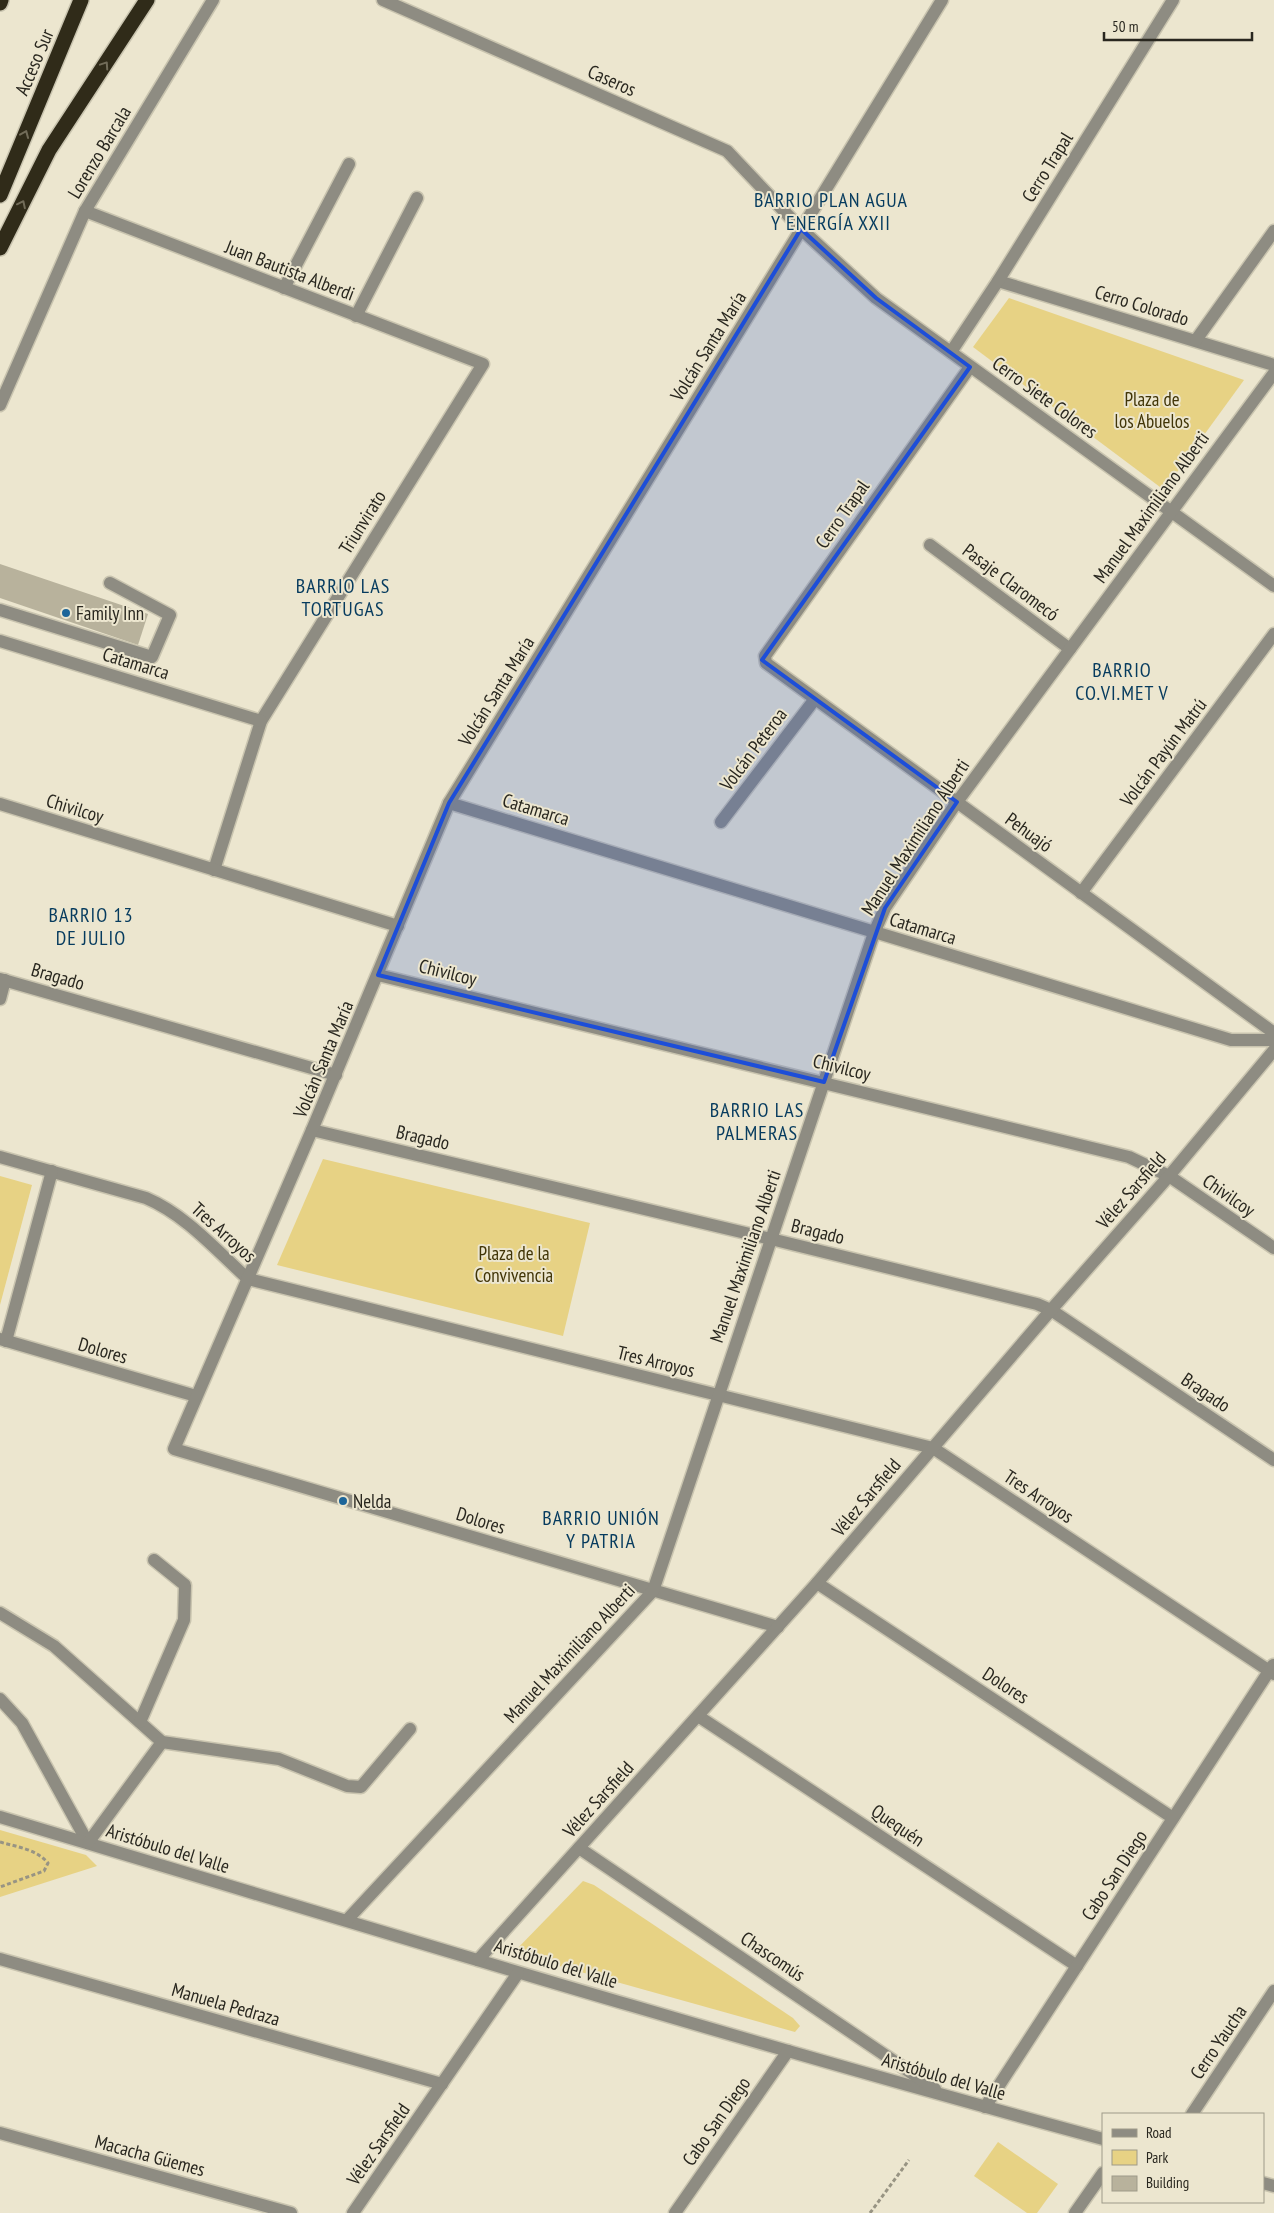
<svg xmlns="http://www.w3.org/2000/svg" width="1274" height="2213" viewBox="0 0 1274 2213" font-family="'PT Sans Narrow',sans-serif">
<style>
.green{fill:#e7d284}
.building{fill:#b8b29c}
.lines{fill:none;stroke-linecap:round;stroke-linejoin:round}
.minor-casing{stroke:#c9c4af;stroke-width:15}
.highway-casing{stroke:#c9c4af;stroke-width:18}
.path{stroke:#989483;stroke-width:3;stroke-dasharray:4 2.5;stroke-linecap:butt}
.minor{stroke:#8e8c82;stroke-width:12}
.highway{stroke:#302b19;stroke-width:15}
.oneway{stroke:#726c59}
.marked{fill:#1d4ed8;fill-opacity:0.2;stroke:#1d4ed8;stroke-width:4;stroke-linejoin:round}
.poi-dot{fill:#1c6599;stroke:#ece6cf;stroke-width:2}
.labels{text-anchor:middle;stroke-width:4;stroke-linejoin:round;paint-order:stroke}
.street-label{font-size:19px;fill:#29271f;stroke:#ece6cf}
.park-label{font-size:19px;fill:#413507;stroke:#ece6cf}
.poi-label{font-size:19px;fill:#29271f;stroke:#ece6cf;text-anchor:start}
.neighbourhood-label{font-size:20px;letter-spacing:1px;fill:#063b5e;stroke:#ece6cf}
</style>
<rect width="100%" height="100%" fill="#ece6cf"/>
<g class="green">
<polygon points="1009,298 1244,380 1164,490 973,347"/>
<polygon points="323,1159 590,1223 563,1336 277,1265"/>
<polygon points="0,1176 32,1185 0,1305"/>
<polygon points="0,1830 86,1855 97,1866 0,1897"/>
<polygon points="583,1881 594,1885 793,2018 800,2026 795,2032 513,1953"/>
<polygon points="998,2142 1058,2184 1037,2213 1027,2213 974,2176"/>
</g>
<polygon class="building" points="0,564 148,614 138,645 0,598"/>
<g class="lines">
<defs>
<g id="minor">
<polyline points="383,0 727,151 801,229 876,298 1274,586"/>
<polyline points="85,211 483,364 261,721 214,870"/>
<polyline points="998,281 1274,365"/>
<polyline points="284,288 349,164"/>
<polyline points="356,316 417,198"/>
<polyline points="1196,340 1274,231"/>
<polyline points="951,352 998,281 1173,0"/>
<polyline points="970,367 765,656 766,663 1274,1033"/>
<polyline points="0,405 85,211 213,0"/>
<polyline points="930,545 1070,649"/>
<polyline points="0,610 152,657 170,615 110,583"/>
<polyline points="0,641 261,721"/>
<polyline points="449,803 1231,1040 1274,1040"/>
<polyline points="0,804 398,926"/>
<polyline points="721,822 815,699"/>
<polyline points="1081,893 1274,634"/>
<polyline points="378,975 1129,1157 1169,1176 1274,1248"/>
<polyline points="0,979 336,1075"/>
<polyline points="0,999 5,980"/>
<polyline points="312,1130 771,1239 1037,1304 1051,1310 1274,1460"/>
<path d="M0,1157l146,41c40,17 70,52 102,81l685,169 341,226"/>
<polyline points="0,1339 196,1396"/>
<polyline points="6,1341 52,1171"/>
<polyline points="817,1583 1173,1818"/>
<polyline points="0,1613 54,1646 162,1742 279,1759 347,1786 361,1787 410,1729"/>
<polyline points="778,1627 174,1449 312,1130 449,803 942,0"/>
<polyline points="0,1699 22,1723 88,1843"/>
<polyline points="698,1716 1077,1966"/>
<polyline points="140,1722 184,1620 185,1585 154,1560"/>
<path d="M0,1817c367,110 733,222 1103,322"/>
<polyline points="88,1843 162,1742"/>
<polyline points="579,1848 935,2089"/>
<polyline points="347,1920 653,1591 874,933 885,908 957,802 1274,373"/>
<polyline points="0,1959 442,2084"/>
<polyline points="478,1960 817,1583 1051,1310 1169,1176 1274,1050"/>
<polyline points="985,2107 1273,1665"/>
<polyline points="1192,2114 1274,1991"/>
<polyline points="0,2133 291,2213"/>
<polyline points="1263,2183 1274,2186"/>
<polyline points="353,2213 518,1973"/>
<polyline points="675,2213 788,2051"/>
<polyline points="1075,2213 1103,2173"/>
</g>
<g id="highway">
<polyline points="0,3 1,0"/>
<polyline points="0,195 81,0"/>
<polyline points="0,248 49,150 147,0"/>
</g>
</defs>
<use href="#minor" class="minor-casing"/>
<use href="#highway" class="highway-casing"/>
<g class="path">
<path d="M0,1842c17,5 36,7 48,21l-4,8 -44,16"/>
<polyline points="870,2213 909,2160"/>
</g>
<use href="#minor" class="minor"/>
<use href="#highway" class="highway"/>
</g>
<defs><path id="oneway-chevron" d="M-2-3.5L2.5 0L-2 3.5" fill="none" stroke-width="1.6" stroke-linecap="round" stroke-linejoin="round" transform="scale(1.25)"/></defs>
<g class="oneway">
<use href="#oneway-chevron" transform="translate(105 65) rotate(-56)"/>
<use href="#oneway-chevron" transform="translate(25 134) rotate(-67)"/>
<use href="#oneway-chevron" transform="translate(22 204) rotate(-64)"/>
</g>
<path class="marked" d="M801,229l75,69 94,69 -208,293 195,142 -72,106 -61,174 -446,-107 71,-172z"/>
<g class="poi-dot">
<circle cx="66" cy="613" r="5"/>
<circle cx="343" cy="1501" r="5"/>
</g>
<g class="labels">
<g class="street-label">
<text transform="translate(34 62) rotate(-67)" y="7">Acceso Sur</text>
<text transform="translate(612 80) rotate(24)" y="7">Caseros</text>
<text transform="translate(99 152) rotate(-59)" y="7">Lorenzo Barcala</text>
<text transform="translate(1047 167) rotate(-58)" y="7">Cerro Trapal</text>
<text transform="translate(290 270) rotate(21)" y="7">Juan Bautista Alberdi</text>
<text transform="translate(1142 305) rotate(17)" y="7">Cerro Colorado</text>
<text transform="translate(708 346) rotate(-58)" y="7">Volcán Santa María</text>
<text transform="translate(1045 397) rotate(36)" y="7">Cerro Siete Colores</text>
<text transform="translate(1151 507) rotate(-54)" y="7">Manuel Maximiliano Alberti</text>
<text transform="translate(842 514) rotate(-55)" y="7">Cerro Trapal</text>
<text transform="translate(362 522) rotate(-58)" y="7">Triunvirato</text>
<text transform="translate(1011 582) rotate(37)" y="7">Pasaje Claromecó</text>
<text transform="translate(136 663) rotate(17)" y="7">Catamarca</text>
<text transform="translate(496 691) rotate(-58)" y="7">Volcán Santa María</text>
<text transform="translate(753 749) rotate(-53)" y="7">Volcán Peteroa</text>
<text transform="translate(1163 752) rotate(-53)" y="7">Volcán Payún Matrú</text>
<text transform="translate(75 808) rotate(17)" y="7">Chivilcoy</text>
<text transform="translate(536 809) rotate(17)" y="7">Catamarca</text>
<text transform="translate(1029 832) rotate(36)" y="7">Pehuajó</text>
<text transform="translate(915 837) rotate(-57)" y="7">Manuel Maximiliano Alberti</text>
<text transform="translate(923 928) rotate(17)" y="7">Catamarca</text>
<text transform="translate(448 972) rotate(14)" y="7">Chivilcoy</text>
<text transform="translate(58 976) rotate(16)" y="7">Bragado</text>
<text transform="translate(323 1059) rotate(-67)" y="7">Volcán Santa María</text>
<text transform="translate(842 1067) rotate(14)" y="7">Chivilcoy</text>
<text transform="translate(423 1137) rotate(13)" y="7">Bragado</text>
<text transform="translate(1131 1190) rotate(-49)" y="7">Vélez Sarsfield</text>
<text transform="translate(1229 1195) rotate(35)" y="7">Chivilcoy</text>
<text transform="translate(818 1231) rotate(14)" y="7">Bragado</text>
<text transform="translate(224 1232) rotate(42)" y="7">Tres Arroyos</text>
<text transform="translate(745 1256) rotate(-71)" y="7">Manuel Maximiliano Alberti</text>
<text transform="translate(103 1350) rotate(16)" y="7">Dolores</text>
<text transform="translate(656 1361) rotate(14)" y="7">Tres Arroyos</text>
<text transform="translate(1206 1392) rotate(34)" y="7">Bragado</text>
<text transform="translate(1039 1496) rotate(34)" y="7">Tres Arroyos</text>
<text transform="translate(866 1497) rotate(-50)" y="7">Vélez Sarsfield</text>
<text transform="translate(481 1520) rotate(17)" y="7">Dolores</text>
<text transform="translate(569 1653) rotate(-47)" y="7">Manuel Maximiliano Alberti</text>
<text transform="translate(1006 1685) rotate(33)" y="7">Dolores</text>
<text transform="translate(598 1799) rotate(-48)" y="7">Vélez Sarsfield</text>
<text transform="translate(898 1825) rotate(34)" y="7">Quequén</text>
<text transform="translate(168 1848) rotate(17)" y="7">Aristóbulo del Valle</text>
<text transform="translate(1114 1875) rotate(-57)" y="7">Cabo San Diego</text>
<text transform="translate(773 1956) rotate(34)" y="7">Chascomús</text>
<text transform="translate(556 1963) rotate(17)" y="7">Aristóbulo del Valle</text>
<text transform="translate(226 2004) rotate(16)" y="7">Manuela Pedraza</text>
<text transform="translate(1218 2042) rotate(-56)" y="7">Cerro Yaucha</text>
<text transform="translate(944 2076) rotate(16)" y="7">Aristóbulo del Valle</text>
<text transform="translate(716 2121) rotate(-55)" y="7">Cabo San Diego</text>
<text transform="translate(378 2144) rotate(-55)" y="7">Vélez Sarsfield</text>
<text transform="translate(150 2155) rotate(15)" y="7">Macacha Güemes</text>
</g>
<g class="park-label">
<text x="1152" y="406">Plaza de<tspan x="1152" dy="22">los Abuelos</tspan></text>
<text x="514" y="1260">Plaza de la<tspan x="514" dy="22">Convivencia</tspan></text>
</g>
<g class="poi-label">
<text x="76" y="620">Family Inn</text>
<text x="353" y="1508">Nelda</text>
</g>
<g class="neighbourhood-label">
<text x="831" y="207">BARRIO PLAN AGUA<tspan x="831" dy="23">Y ENERGÍA XXII</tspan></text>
<text x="343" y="593">BARRIO LAS<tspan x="343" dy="23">TORTUGAS</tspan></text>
<text x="1122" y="677">BARRIO<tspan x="1122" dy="23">CO.VI.MET V</tspan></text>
<text x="91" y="922">BARRIO 13<tspan x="91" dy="23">DE JULIO</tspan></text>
<text x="757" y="1117">BARRIO LAS<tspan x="757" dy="23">PALMERAS</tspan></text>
<text x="601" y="1525">BARRIO UNIÓN<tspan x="601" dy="23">Y PATRIA</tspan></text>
</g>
</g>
<rect x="1102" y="2113" width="162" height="90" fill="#ece6cf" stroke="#9e9a89"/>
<rect x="1112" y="2129" width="25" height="8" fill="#8e8c82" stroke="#9e9a89"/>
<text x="1146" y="2138" font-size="15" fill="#29271f">Road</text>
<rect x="1112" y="2150" width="25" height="15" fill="#e7d284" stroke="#9e9a89"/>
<text x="1146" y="2163" font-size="15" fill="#29271f">Park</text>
<rect x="1112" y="2176" width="25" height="15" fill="#b8b29c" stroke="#9e9a89"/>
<text x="1146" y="2188" font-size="15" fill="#29271f">Building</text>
<path d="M1104 32v8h148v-8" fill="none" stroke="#29271f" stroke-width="2.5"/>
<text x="1112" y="32" font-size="15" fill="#29271f" stroke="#ece6cf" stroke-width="4" paint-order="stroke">50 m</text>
</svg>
